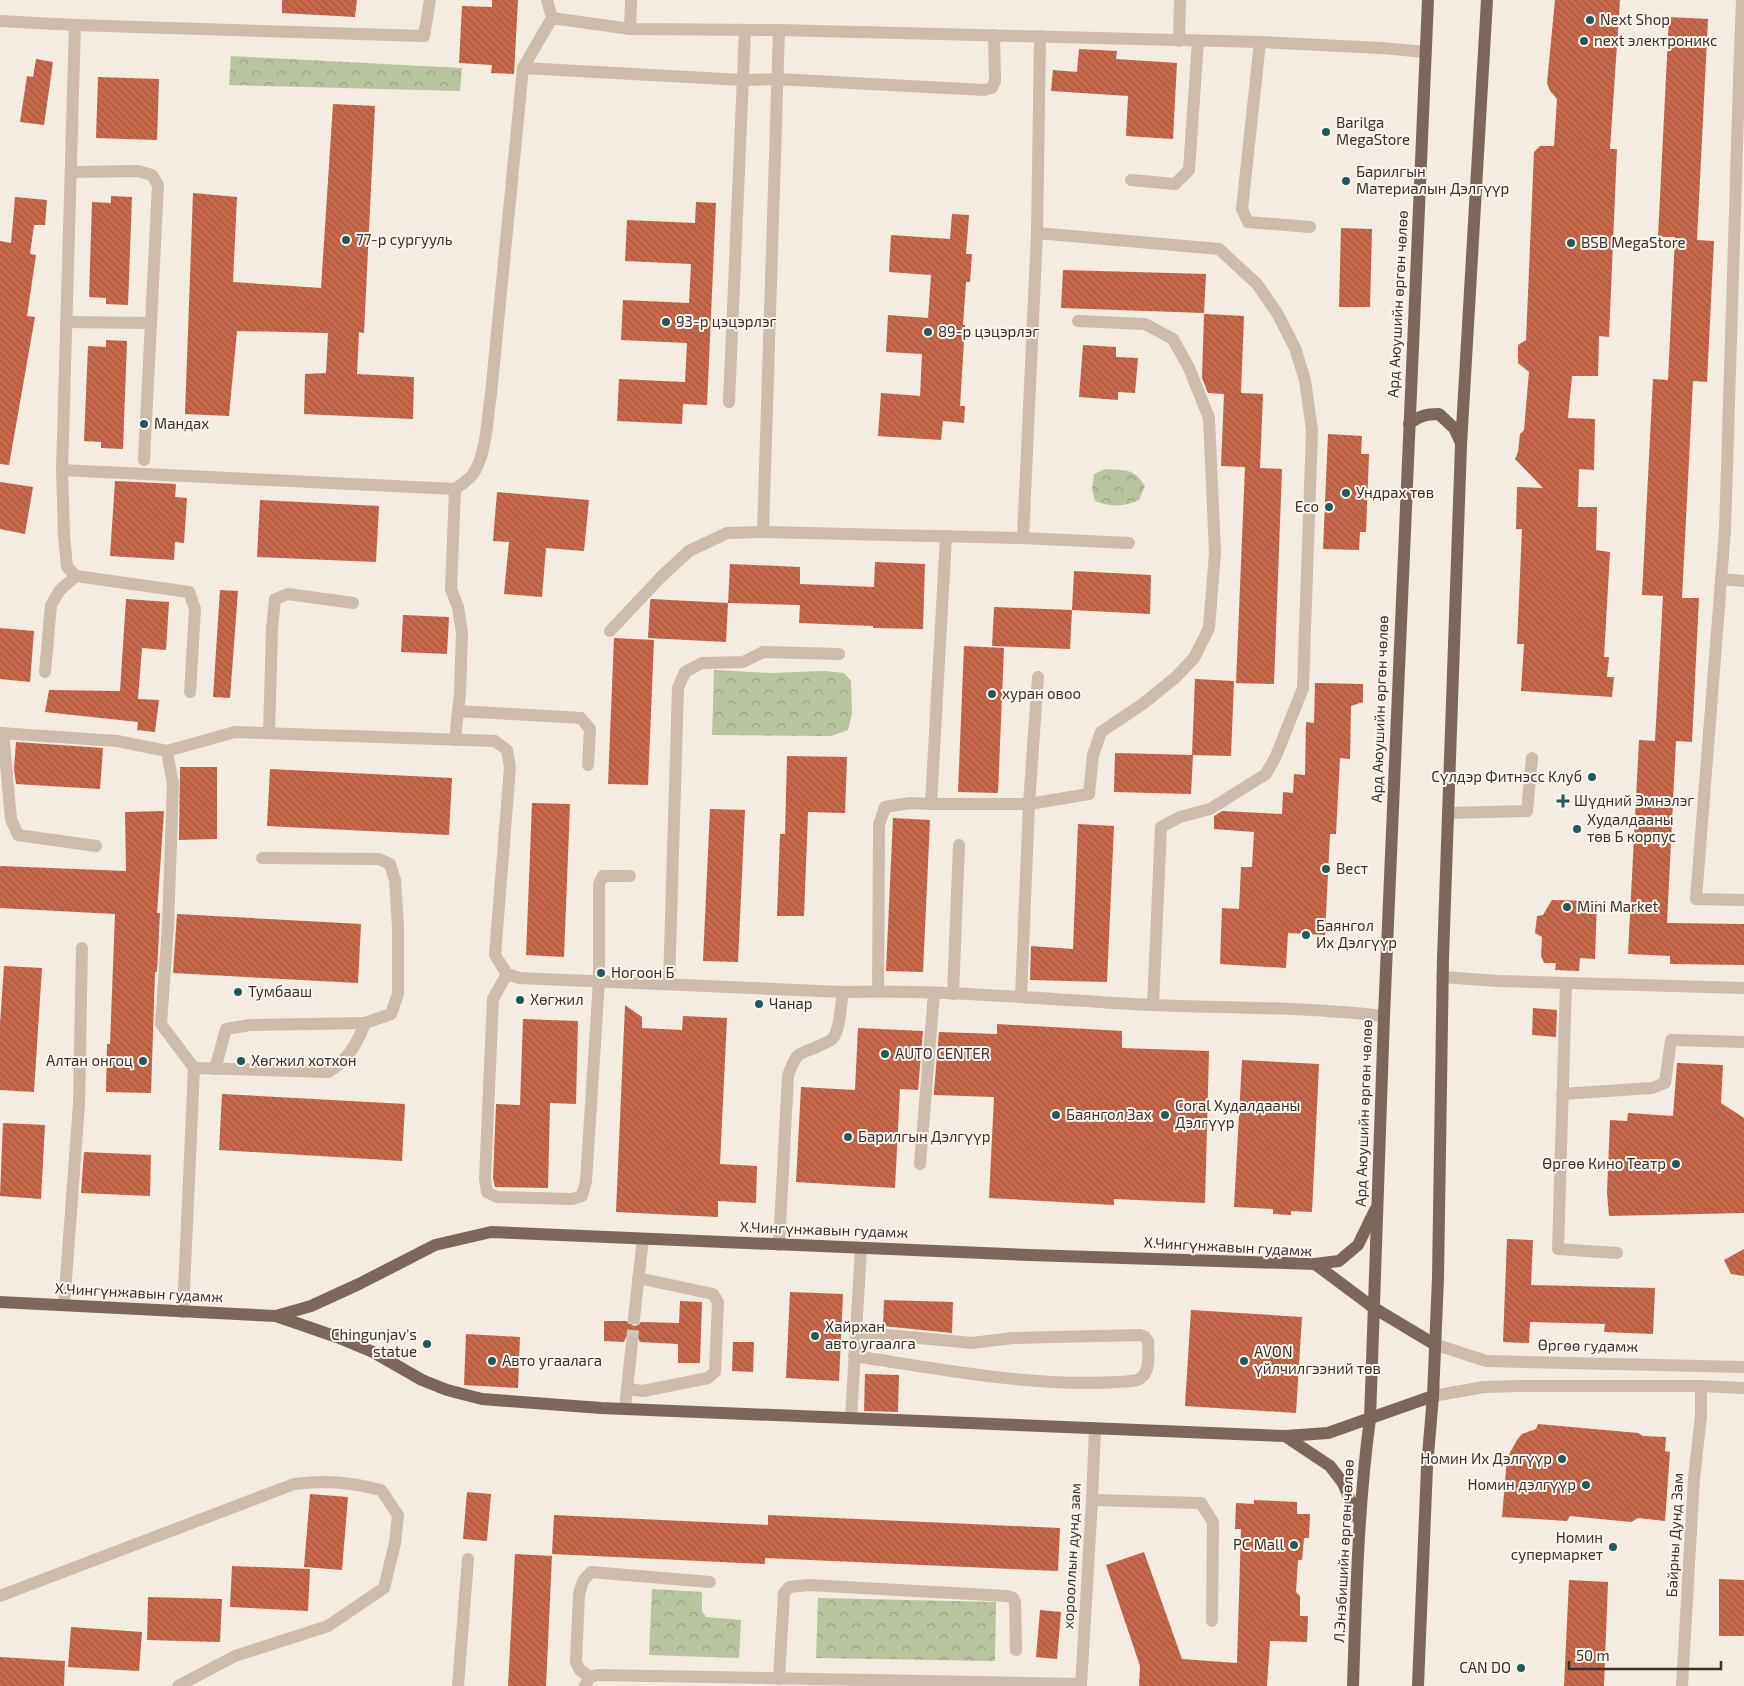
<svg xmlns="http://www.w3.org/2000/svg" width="1744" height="1686" viewBox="0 0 1744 1686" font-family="'Exo 2',sans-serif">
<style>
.forest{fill:url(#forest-crowns)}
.building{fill:url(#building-back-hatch)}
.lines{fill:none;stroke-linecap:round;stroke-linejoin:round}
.minor-tunnel{stroke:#cfc6bd;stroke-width:12;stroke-dasharray:12 6;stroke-linecap:butt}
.minor{stroke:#cdbbac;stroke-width:12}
.major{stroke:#7d675c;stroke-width:12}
.poi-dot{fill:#1f5a5e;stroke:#fbf5ee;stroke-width:2}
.labels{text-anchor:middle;stroke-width:4;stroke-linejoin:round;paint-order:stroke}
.poi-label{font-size:15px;fill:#3b302b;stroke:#fbf5ee;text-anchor:start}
.street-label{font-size:15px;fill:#3b302b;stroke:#fbf5ee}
</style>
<defs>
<pattern id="forest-crowns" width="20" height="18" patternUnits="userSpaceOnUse" patternTransform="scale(1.25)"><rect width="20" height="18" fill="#b8c4a0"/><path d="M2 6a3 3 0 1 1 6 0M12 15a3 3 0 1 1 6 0" fill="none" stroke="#97a083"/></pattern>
<pattern id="building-back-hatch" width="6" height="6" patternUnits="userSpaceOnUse" patternTransform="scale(1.25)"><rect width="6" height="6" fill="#c8694b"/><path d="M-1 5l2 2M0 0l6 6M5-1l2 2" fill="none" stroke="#a4573f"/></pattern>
</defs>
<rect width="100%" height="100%" fill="#f4ebe1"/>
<g class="forest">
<polygon points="231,56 462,68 460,91 229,85"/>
<path d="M1105,469c20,2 28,-2 40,17l-6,14c-13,7 -30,7 -44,1l-3,-12 2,-15z"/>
<polygon points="714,670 770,673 824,671 844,673 851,681 852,714 848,730 831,736 712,735"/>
<polygon points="652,1589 702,1592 702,1611 706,1617 741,1620 739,1658 649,1655"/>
<polygon points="818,1598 996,1602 995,1661 816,1658"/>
</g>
<g class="building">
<polygon points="282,0 357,0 355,17 282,13"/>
<polygon points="492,0 518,0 514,74 491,73 492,65 459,63 462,6 492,7"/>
<polygon points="1555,0 1620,0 1610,149 1617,149 1609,337 1599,336 1598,376 1572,376 1568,418 1595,419 1594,470 1579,469 1578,507 1597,507 1596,550 1610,552 1604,657 1609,657 1607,677 1614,677 1612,697 1521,691 1524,644 1517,644 1522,529 1516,529 1517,487 1543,488 1515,459 1518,452 1520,434 1524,430 1529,372 1518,363 1518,345 1526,340 1534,152 1540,146 1554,146 1557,99 1550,91 1547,83"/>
<polygon points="1669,17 1708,19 1697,240 1714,241 1707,382 1693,381 1682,598 1699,598 1692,742 1676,741 1667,923 1744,924 1744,965 1670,964 1670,956 1628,954 1639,740 1655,741 1663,596 1642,595 1653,379 1668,380 1675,237 1658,237"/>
<polygon points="1079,49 1117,51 1116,59 1177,63 1173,139 1126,136 1128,96 1051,91 1053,70 1077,72"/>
<polygon points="36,59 53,62 44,125 20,122 27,76 33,77"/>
<polygon points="98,77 159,79 157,140 96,138"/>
<polygon points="333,104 375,106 364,333 359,332 357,374 414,377 413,419 304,414 305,374 326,373 328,333 237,331 229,416 185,414 193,193 237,197 233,282 321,288"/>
<polygon points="111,196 132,197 128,305 106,304 106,298 89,297 92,202 111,203"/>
<polygon points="15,197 47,200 45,225 34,225 30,254 36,255 27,316 35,317 9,465 0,464 0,241 11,243"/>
<polygon points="696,202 716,203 707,405 683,404 682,424 617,421 619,379 685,382 687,343 621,340 623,300 689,303 691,264 625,261 627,220 695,223"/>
<polygon points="952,214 969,215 966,254 972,254 970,282 966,282 963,325 965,325 960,406 965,406 964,423 943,421 941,440 878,436 881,393 920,396 922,354 886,352 888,315 928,318 931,275 889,272 891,235 950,239"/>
<polygon points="1341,228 1372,229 1370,307 1339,307"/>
<polygon points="1063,270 1206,274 1204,313 1061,308"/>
<polygon points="1204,314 1244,316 1241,393 1263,394 1260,468 1282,469 1274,684 1236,683 1245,467 1221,466 1224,394 1208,393 1202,378"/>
<polygon points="106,340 127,341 123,449 101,448 101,442 84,441 88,346 106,347"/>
<polygon points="1083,345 1116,347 1116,357 1138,358 1135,393 1118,392 1118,400 1079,397"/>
<polygon points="1328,434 1362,436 1361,454 1369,454 1366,532 1360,532 1359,550 1323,549"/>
<polygon points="115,481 176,484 175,497 187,498 184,543 175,542 174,560 110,556"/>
<polygon points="0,482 33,487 25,534 0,529"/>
<polygon points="497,492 589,500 584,551 546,548 542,597 504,594 509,542 493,541"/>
<polygon points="260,500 379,506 376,562 257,557"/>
<polygon points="875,562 925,564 923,629 873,628 873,626 799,623 800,605 728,603 730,564 800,567 800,584 874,587"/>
<polygon points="1074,571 1151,575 1150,614 1072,610"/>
<polygon points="220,590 238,591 230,698 213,697"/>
<polygon points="126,599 169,602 166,650 142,648 138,699 159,700 155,732 137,730 138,722 45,712 49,690 120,691"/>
<polygon points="651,599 728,603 726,642 648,638 650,601"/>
<polygon points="994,607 1072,610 1070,649 992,646"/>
<polygon points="403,615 449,617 447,654 401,652"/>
<polygon points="0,628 34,631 30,682 0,679"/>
<polygon points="614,638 654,640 648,785 608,784"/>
<polygon points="964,646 1004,648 998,793 958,792"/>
<polygon points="1195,679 1234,681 1231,756 1192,755"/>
<polygon points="1315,683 1363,684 1363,702 1351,706 1350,759 1340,758 1336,834 1330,834 1325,935 1288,933 1286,968 1220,964 1222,908 1239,909 1241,867 1252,867 1254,832 1214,829 1214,816 1222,811 1282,814 1283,792 1293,793 1294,774 1305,775 1306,722 1314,723"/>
<polygon points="16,742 103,748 100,789 16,784 14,769"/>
<polygon points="1115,753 1193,755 1191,794 1114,792"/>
<polygon points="787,756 847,757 845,813 808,812 804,916 777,916 780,834 785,834"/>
<polygon points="180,767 217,767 217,839 179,840"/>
<polygon points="270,769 452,778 449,835 267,826"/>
<polygon points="532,803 570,804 564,957 526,955"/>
<polygon points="710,809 745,810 738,962 703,961"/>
<polygon points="164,811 157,913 160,913 157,972 155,972 151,1093 106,1092 107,1044 110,1044 115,914 0,908 0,866 126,871 125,812"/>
<polygon points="893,818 930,820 923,972 886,971"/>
<polygon points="1078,824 1114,826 1107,982 1030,980 1031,946 1073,949"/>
<polygon points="1552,900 1597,901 1595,959 1580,958 1579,971 1555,970 1556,963 1544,963 1541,956 1542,937 1535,933 1537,916 1543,915"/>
<polygon points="177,914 361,924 358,983 173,973"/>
<polygon points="4,966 42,968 34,1092 0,1090 0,1024"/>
<polygon points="625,1005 642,1017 642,1028 682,1030 683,1016 727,1018 720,1164 757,1166 756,1203 718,1201 718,1217 616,1212"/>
<polygon points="1533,1008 1557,1010 1556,1037 1532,1035"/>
<polygon points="523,1019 578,1021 576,1104 550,1103 548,1188 495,1187 493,1179 496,1104 520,1105"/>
<polygon points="997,1024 1122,1031 1122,1048 1209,1051 1205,1203 1114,1199 1114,1205 989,1198 994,1097 934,1095 934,1091 939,1032 997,1034"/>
<polygon points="858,1028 923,1031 918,1090 900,1089 895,1188 796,1182 801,1087 855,1090"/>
<polygon points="1242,1060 1319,1064 1312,1212 1291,1211 1291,1215 1273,1214 1273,1209 1234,1207"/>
<polygon points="1677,1063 1723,1065 1721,1103 1744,1118 1744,1213 1609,1216 1607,1193 1610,1120 1627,1121 1628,1113 1673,1116"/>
<polygon points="222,1094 405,1104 402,1161 219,1150"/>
<polygon points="3,1123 45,1125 41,1199 0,1196"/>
<polygon points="84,1152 151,1155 150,1196 81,1193"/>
<polygon points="1507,1239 1533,1240 1531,1285 1655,1288 1653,1334 1604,1332 1605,1324 1530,1322 1529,1343 1503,1342"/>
<polygon points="1744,1249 1744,1276 1731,1274 1724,1260"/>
<polygon points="790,1292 843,1294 839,1381 786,1378"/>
<polygon points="884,1300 953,1302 952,1333 883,1326"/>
<polygon points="680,1301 702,1302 700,1363 678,1363 678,1344 640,1342 637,1336 632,1334 626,1337 624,1342 604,1341 604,1321 627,1321 634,1326 638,1325 641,1322 679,1323"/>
<polygon points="1191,1310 1302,1317 1296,1413 1185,1406"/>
<polygon points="466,1334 520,1337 518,1388 464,1385"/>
<polygon points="733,1342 754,1342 753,1372 732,1371"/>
<polygon points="865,1374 899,1375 898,1412 864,1411"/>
<polygon points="1538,1424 1638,1433 1643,1436 1666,1437 1665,1451 1670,1452 1665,1521 1638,1518 1631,1522 1570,1516 1567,1521 1502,1517 1507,1458 1517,1440 1522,1434 1536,1429"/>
<polygon points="467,1492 491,1494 487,1541 463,1539"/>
<polygon points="310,1494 348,1497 342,1570 304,1567"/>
<polygon points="1254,1500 1297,1502 1297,1514 1310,1514 1309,1538 1304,1538 1302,1560 1298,1560 1296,1592 1300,1596 1300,1616 1308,1616 1307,1642 1270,1641 1267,1686 1139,1686 1140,1666 1106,1565 1144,1552 1182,1659 1237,1663 1241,1529 1235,1529 1236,1503 1254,1504"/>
<polygon points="554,1515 768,1525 768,1515 1060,1528 1058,1571 765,1558 765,1564 552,1554"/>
<polygon points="515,1554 552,1556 546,1686 508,1686"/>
<polygon points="232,1566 310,1569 308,1611 230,1607"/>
<polygon points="1719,1579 1744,1580 1744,1636 1719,1636"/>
<polygon points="1569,1580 1608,1582 1604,1686 1564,1686"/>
<polygon points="148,1597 222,1599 220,1642 147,1640"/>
<polygon points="1040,1610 1061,1612 1057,1659 1036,1657"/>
<polygon points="71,1627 142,1632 139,1671 68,1667"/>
<polygon points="0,1657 65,1661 64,1686 0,1686"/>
</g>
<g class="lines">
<polyline class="minor-tunnel" points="632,1342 634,1318"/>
<g class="minor">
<polyline points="1742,0 1740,50 1744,50"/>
<polyline points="552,18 630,29 779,30 1260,42 1381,48 1426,52"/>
<polyline points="0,21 75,25 424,36 430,0"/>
<polyline points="75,25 62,470 64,535 67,567 76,576 189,592 195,609 190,692"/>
<polyline points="630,29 631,0"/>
<polyline points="1179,41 1180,0"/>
<polyline points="1260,42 1242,209 1248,222 1310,227"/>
<polyline points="1740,50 1725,530 1696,899 1744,900"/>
<polyline points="523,68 743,80 777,79 984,90 992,88 995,81 994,35"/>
<polyline points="71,172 138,171 152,175 158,185 144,460"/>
<polyline points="1131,180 1175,184 1189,170 1198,41"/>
<polyline points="1037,233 1219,249 1257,284 1277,313 1295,348 1305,380 1312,430 1303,688 1276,756 1266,774 1210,809 1180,817 1161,827 1153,1005"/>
<polyline points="66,322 151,323"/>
<polyline points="729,402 745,30"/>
<polyline points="62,470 455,489"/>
<polyline points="763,532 779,30"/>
<polyline points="946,536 931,804 1029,804 1089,794 1093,755 1101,732 1144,703 1176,677 1194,658 1209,628 1215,553 1209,418 1189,368 1173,339 1145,324 1078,321"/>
<polyline points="1023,538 1037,233 1040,36"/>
<polyline points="1721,579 1744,581"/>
<polyline points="610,631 661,577 689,551 727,533 763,532 1023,538 1129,543"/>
<polyline points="45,672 51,605 60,590 76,576"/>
<polyline points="458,711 581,718 590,729 588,765"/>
<path d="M0,733l117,8 50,10 68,-19 260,9 12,9 3,17 -15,188 12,19 12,4 324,14c103,-3 207,8 310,13 77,3 154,2 231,11"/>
<polyline points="3,733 11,819 18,835 96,846"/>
<polyline points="269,733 272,629 275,599 288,594 353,603"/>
<path d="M455,740l5,-47 2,-60 -4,-26 -7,-18 4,-100c7,-5 16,-10 20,-18 12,-22 12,-52 16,-77l32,-326 29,-50 -5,-18"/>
<polyline points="167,751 173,784 168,926 161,1024 194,1068 183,1312"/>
<polyline points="1448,813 1527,811 1532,758"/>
<polyline points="507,974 493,999 485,1179 487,1192 497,1197 572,1199 582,1196 586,1181 599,981 599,884 603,876 630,876"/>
<polyline points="1442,977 1498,981 1744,988"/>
<polyline points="669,984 678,688 685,672 702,663 743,662 763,652 839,654"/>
<polyline points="1566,984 1558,1249 1617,1253"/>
<polyline points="878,991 879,825 885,807 910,803 931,804"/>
<polyline points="953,994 959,845"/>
<polyline points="1021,997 1029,804 1038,677"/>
<path d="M194,1068l134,4c19,-11 29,-28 37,-49l26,-9 7,-20v-67l-3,-47 -5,-16 -11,-5 -117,-1"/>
<polyline points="215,1069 226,1029 250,1025 365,1023"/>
<polyline points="1562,1094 1652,1088 1665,1083 1671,1040 1744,1042"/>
<polyline points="920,1164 934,993"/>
<path d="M779,1245l9,-169c9,-28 12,-20 35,-32 2,-1 8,-3 10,-6 7,-8 8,-35 10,-46"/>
<polyline points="64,1305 79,1104 82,948"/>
<polyline points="634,1318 643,1239"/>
<polyline points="1434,1344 1486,1361 1744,1367"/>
<path d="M854,1356c87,13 175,31 263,26 7,-1 19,1 25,-5 9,-7 6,-26 6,-36l-3,-4 -5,-2 -127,3 -41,5 -116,-11"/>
<polyline points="627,1389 643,1391 708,1378 715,1372 718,1302 713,1294 638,1278"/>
<polyline points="1433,1396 1484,1387 1519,1386 1701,1386 1744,1388"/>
<polyline points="625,1408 632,1342"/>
<polyline points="851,1418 861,1248"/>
<polyline points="1092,1500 1201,1503 1213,1522 1212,1621"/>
<path d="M0,1596l294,-112c33,-4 54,-2 87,6l17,25 -3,28 -11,45 -56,38 -93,30 -57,30"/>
<polyline points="590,1677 580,1670 576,1662 579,1594 583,1581 591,1572 710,1582"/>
<polyline points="779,1679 784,1593 789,1587 809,1585 1007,1596 1013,1598 1015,1602 1016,1650"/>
<polyline points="458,1686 468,1559"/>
<polyline points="585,1686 590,1677 597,1675 1081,1684"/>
<polyline points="1081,1686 1092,1500 1095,1428"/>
<polyline points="1682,1686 1694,1478 1701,1416 1701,1386"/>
</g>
<g class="major">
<path d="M1409,424c10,-8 17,-10 30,-10l15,14 7,15"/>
<polyline points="1315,1264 1374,1308 1434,1344"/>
<polyline points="0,1302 276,1316 337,1337 373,1352 422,1380 447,1390 482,1399 601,1408 1285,1436 1328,1433 1433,1396"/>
<polyline points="276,1316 311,1306 359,1284 435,1245 491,1232 1029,1255 1315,1264 1339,1261 1358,1245 1375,1210"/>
<polyline points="1285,1436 1330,1466 1343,1483 1358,1519"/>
<path d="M1353,1686c3,-89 5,-179 17,-267l14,-403 44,-1016"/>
<polyline points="1418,1686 1427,1467 1433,1396 1438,1278 1443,958 1461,445 1487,0"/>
</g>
</g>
<g class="poi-dot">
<circle cx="1590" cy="20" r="5"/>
<circle cx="1584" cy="41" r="5"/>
<circle cx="1326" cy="132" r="5"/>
<circle cx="1346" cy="181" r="5"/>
<circle cx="346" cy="240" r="5"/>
<circle cx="1571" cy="243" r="5"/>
<circle cx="666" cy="322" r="5"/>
<circle cx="928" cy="332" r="5"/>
<circle cx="144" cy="424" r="5"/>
<circle cx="1346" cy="493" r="5"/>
<circle cx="1329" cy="507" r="5"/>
<circle cx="992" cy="694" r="5"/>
<circle cx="1592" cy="777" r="5"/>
<path d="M1560.5 793.5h5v5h5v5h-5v5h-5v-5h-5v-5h5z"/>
<circle cx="1577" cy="829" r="5"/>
<circle cx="1326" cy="869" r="5"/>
<circle cx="1567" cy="907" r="5"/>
<circle cx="1306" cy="935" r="5"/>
<circle cx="601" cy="973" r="5"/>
<circle cx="238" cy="992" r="5"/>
<circle cx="520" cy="1000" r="5"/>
<circle cx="759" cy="1004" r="5"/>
<circle cx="885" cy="1054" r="5"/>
<circle cx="143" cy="1061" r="5"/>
<circle cx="241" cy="1061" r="5"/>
<circle cx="1056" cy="1115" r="5"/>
<circle cx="1165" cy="1115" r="5"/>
<circle cx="848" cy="1137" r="5"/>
<circle cx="1676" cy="1164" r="5"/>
<circle cx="815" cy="1336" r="5"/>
<circle cx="427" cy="1344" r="5"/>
<circle cx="492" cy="1361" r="5"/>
<circle cx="1244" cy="1361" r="5"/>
<circle cx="1562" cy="1459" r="5"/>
<circle cx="1586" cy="1485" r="5"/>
<circle cx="1294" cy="1545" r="5"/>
<circle cx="1613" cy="1547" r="5"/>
<circle cx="1521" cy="1668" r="5"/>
</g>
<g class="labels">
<g class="poi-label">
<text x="1600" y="25">Next Shop</text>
<text x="1594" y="46">next электроникс</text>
<text x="1336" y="128">Barilga<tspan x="1336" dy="17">MegaStore</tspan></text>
<text x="1356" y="177">Барилгын<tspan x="1356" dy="17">Материалын Дэлгүүр</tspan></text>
<text x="356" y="245">77-р сургууль</text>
<text x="1581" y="248">BSB MegaStore</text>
<text x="676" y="327">93-р цэцэрлэг</text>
<text x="938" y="337">89-р цэцэрлэг</text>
<text x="154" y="429">Мандах</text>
<text x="1356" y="498">Ундрах төв</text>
<text x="1319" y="512" text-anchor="end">Eco</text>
<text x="1002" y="699">хуран овоо</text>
<text x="1582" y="782" text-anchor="end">Сүлдэр Фитнэсс Kлуб</text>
<text x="1574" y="806">Шүдний Эмнэлэг</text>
<text x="1587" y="825">Худалдааны<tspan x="1587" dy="17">төв Б корпус</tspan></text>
<text x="1336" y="874">Вест</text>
<text x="1577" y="912">Mini Market</text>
<text x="1316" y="931">Баянгол<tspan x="1316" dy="17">Их Дэлгүүр</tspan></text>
<text x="611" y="978">Ногоон Б</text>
<text x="248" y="997">Тумбааш</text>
<text x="530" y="1005">Хөгжил</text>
<text x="769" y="1009">Чанар</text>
<text x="895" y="1059">AUTO CENTER</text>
<text x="133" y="1066" text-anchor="end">Алтан онгоц</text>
<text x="251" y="1066">Хөгжил хотхон</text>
<text x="1175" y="1111">Coral Худалдааны<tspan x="1175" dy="17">Дэлгүүр</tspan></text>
<text x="1066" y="1120">Баянгол Зах</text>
<text x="858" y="1142">Барилгын Дэлгүүр</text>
<text x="1666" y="1169" text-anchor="end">Өргөө Кино Театр</text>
<text x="825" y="1332">Хайрхан<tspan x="825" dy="17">авто угаалга</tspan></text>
<text x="417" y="1340" text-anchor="end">Chingunjav's<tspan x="417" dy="17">statue</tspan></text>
<text x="1254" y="1357">AVON<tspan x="1254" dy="17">үйлчилгээний төв</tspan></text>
<text x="502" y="1366">Авто угаалага</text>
<text x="1552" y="1464" text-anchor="end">Номин Их Дэлгүүр</text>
<text x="1576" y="1490" text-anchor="end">Номин дэлгүүр</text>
<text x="1603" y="1543" text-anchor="end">Номин<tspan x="1603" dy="17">супермаркет</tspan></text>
<text x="1284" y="1550" text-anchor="end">PC Mall</text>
<text x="1511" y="1673" text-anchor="end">CAN DO</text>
</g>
<g class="street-label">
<text transform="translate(1398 304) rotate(-87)" y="5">Ард Аюушийн өргөн чөлөө</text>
<text transform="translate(1380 709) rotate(-88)" y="5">Ард Аюушийн өргөн чөлөө</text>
<text transform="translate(1364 1113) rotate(-88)" y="5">Ард Аюушийн өргөн чөлөө</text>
<text transform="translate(824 1230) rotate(2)" y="5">Х.Чингүнжавын гудамж</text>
<text transform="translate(1228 1247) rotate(3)" y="5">Х.Чингүнжавын гудамж</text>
<text transform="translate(139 1293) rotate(3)" y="5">Х.Чингүнжавын гудамж</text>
<text transform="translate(1588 1346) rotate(1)" y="5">Өргөө гудамж</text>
<text transform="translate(1675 1535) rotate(-87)" y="5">Байрны Дунд Зам</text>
<text transform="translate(1344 1551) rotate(-87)" y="5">Л.Энэбишийн өргөн чөлөө</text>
<text transform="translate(1072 1556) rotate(-87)" y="5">хорооллын дунд зам</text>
</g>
</g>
<path d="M1569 1661v8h152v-8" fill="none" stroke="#3b302b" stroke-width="2.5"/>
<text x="1576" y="1661" font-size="15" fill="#3b302b" stroke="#fbf5ee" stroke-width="4" paint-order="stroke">50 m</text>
</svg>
